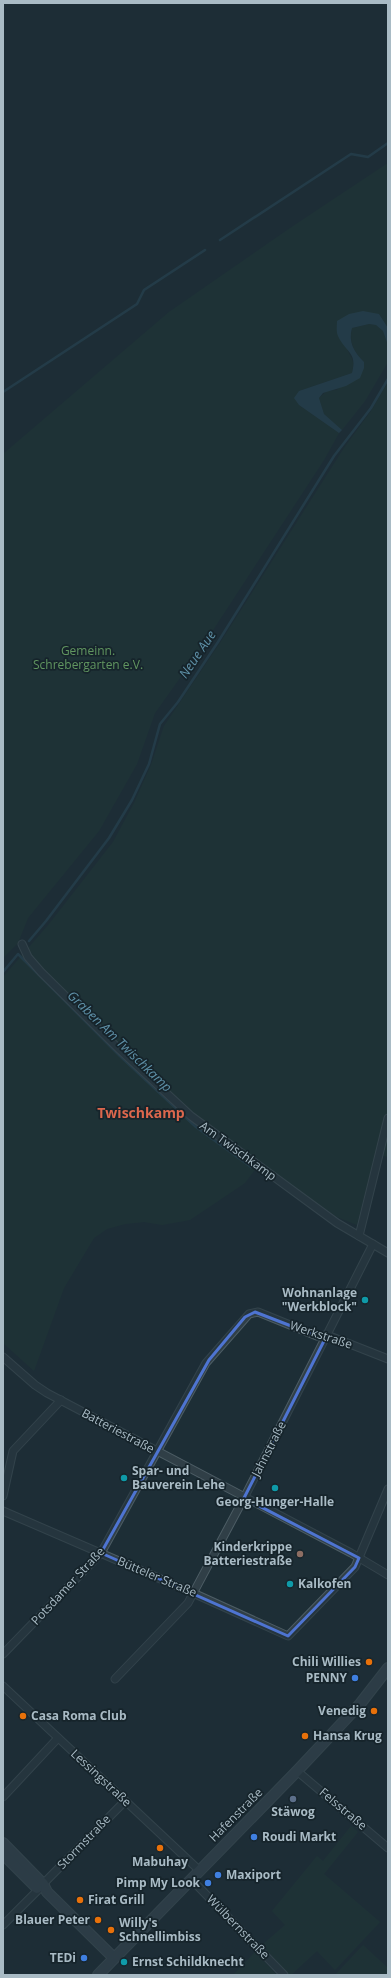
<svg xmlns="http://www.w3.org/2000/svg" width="391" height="1978" viewBox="0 0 391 1978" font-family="'Open Sans',sans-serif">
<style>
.green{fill:#203935}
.water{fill:#2c4d5d}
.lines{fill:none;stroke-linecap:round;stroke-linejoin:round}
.stream{stroke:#2c4d5d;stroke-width:2.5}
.street-casing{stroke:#4d5d65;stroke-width:9}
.secondary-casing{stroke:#4d5d65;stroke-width:12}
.street{stroke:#303f47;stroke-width:7}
.secondary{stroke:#3e4f5a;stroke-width:10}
.marked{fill:none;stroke:#4e74d1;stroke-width:3;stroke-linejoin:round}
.culture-dot{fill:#0f9aa8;stroke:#16242b;stroke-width:1.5}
.education-dot{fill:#8d6e63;stroke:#16242b;stroke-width:1.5}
.food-dot{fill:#e8710a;stroke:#16242b;stroke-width:1.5}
.shop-dot{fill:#3f7fe0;stroke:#16242b;stroke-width:1.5}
.service-dot{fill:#5c6f8a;stroke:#16242b;stroke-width:1.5}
.labels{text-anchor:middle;stroke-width:3.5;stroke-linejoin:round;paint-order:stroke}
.park-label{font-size:12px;fill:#619660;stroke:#16242b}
.street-label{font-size:12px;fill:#a9bbc5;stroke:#16242b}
.poi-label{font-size:12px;font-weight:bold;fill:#a9bbc5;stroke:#16242b;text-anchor:start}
.water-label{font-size:13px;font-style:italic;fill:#5e90a7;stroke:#16242b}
.quarter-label{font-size:14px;font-weight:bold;fill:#dc674d;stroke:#16242b}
</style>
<rect width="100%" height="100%" fill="#1d2e36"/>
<g class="green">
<path d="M388,163v165l-9,-14h-30c-1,10 -3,22 -2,32 1,12 9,10 5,27l-53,18v14l40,28 -15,27 -122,187 -47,66 -18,51 -38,67 -71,87 -10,25 -15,15v-504l166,-142 127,-88z"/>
<path d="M369,324l7,1 7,6 4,9 1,22 -23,39 -23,29 -18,-16 -5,-16 8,-7 10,-1 27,-28c-10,-10 -15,-20 -12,-34z"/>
<polygon points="388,382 388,1157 375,1154 357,1225 337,1217 260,1163 245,1183 190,1220 162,1225 144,1222 125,1224 107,1229 94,1238 64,1288 34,1371 3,1343 3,977 49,924 113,842 134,803 151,765 164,726 220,643 344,448 371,411"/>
<polygon points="351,1826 358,1832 324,1874 380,1922 335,1970 317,1951 291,1975 289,1975 262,1945 285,1925 272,1911 317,1856 323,1861"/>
<polygon points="363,1945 388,1968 388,1975 335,1975"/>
<polygon points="255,1952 277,1975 233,1975"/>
</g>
<path class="water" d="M363,311l16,3 9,14v17l-5,-14 -7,-6 -7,-1 -17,4c-4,14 2,24 12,34v6l-4,10 -14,8 -23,7 -4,5 5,16 18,16 -3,3 -40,-28 -5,-7 5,-7 53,-18c6,-21 -7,-21 -14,-37 -2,-4 -1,-11 -1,-15l12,-7z"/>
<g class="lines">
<g class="stream">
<polyline points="220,240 351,154 368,157 388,143"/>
<polyline points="3,392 137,304 144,290 205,250"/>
<polyline points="29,941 46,921 109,838 132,800 149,764 160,724 178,702 218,642 334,456 371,408 388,379"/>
<polyline points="3,972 18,954 120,1056 196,1127 251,1167"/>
</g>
<defs>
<g id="street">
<polyline points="22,944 28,957 41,972 120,1050 191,1116 337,1223 388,1253"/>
<polyline points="359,1236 388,1118"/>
<polyline points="3,1357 35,1385 47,1393 351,1553 388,1575"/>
<polyline points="3,1496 13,1451 61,1400"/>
<polyline points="3,1511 193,1593 288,1636 355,1567 388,1489"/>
<polyline points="3,1654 101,1553 206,1363 249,1314 258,1312 317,1336 327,1335 388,1359"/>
<polyline points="115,1679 188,1603 244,1498 373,1244"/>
<polyline points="3,1686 200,1871"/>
<polyline points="297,1771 388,1848"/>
<polyline points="3,1797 58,1738"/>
<polyline points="191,1879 284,1975"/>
<polyline points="43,1884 125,1801"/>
<polyline points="3,1925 39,1889"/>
</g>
<g id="secondary">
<polyline points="3,1843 43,1884 47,1892 114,1958"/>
<polyline points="3,1854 37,1888"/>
<polyline points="98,1975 297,1771 360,1704 388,1668"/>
</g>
</defs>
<use href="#street" class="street-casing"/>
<use href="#secondary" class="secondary-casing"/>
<use href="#street" class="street"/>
<use href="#secondary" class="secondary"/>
</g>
<path d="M0 0H391V1978H0ZM255,1312l62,24 10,-1 -83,163 115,60 -4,9 -67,69 -187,-83 108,-193 36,-43z" fill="#1d2e36" fill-opacity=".55" fill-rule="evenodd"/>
<path class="marked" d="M255,1312l62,24 10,-1 -83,163 115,60 -4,9 -67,69 -187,-83 108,-193 36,-43z"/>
<g class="culture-dot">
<circle cx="365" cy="1300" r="4"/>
<circle cx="124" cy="1478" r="4"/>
<circle cx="275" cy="1488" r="4"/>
<circle cx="290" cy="1584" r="4"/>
<circle cx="124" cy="1962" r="4"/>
</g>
<circle class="education-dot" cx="300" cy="1554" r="4"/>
<g class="food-dot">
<circle cx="369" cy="1662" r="4"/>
<circle cx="374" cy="1711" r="4"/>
<circle cx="23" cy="1716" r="4"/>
<circle cx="305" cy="1736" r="4"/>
<circle cx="160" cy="1848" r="4"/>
<circle cx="80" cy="1900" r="4"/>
<circle cx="98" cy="1920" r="4"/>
<circle cx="111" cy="1930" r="4"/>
</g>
<g class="shop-dot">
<circle cx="355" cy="1678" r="4"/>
<circle cx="254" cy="1837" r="4"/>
<circle cx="218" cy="1875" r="4"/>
<circle cx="208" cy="1883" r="4"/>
<circle cx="84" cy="1958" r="4"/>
</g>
<circle class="service-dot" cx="293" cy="1799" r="4"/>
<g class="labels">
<g class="park-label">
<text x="88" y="655">Gemeinn.<tspan x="88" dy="14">Schrebergarten e.V.</tspan></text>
</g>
<g class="street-label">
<text transform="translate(238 1151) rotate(36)" y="4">Am Twischkamp</text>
<text transform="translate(321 1335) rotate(18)" y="4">Werkstraße</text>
<text transform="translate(118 1431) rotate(28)" y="4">Batteriestraße</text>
<text transform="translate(269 1449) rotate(-63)" y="4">Jahnstraße</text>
<text transform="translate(157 1577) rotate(23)" y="4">Bütteler Straße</text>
<text transform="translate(68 1586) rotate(-47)" y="4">Potsdamer Straße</text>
<text transform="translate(101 1778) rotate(43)" y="4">Lessingstraße</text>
<text transform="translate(343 1809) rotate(40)" y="4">Felsstraße</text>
<text transform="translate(236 1815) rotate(-45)" y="4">Hafenstraße</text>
<text transform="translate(84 1842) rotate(-46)" y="4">Stormstraße</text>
<text transform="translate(238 1927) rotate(46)" y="4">Wülbernstraße</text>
</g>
<g class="poi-label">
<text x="357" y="1297" text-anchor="end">Wohnanlage<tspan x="357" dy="14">"Werkblock"</tspan></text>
<text x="132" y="1475">Spar- und<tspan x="132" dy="14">Bauverein Lehe</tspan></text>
<text x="275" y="1506" text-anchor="middle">Georg-Hunger-Halle</text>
<text x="292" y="1551" text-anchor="end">Kinderkrippe<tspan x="292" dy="14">Batteriestraße</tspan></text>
<text x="298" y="1588">Kalkofen</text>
<text x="361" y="1666" text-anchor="end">Chili Willies</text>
<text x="347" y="1682" text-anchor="end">PENNY</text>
<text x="366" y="1715" text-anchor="end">Venedig</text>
<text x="31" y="1720">Casa Roma Club</text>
<text x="313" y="1740">Hansa Krug</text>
<text x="293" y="1816" text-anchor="middle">Stäwog</text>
<text x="262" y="1841">Roudi Markt</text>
<text x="160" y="1866" text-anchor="middle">Mabuhay</text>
<text x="226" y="1879">Maxiport</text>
<text x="200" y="1887" text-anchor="end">Pimp My Look</text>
<text x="88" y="1904">Firat Grill</text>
<text x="90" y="1924" text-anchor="end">Blauer Peter</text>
<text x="119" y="1927">Willy's<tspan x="119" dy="14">Schnellimbiss</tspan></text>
<text x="76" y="1962" text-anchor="end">TEDi</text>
<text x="132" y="1966">Ernst Schildknecht</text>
</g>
<g class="water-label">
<text transform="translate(197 654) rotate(-56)" y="5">Neue Aue</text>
<text transform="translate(120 1041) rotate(44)" y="5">Graben Am Twischkamp</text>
</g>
<g class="quarter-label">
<text x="141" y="1118">Twischkamp</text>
</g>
</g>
<rect width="391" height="1978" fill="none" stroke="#a9bbc5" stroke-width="8"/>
</svg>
